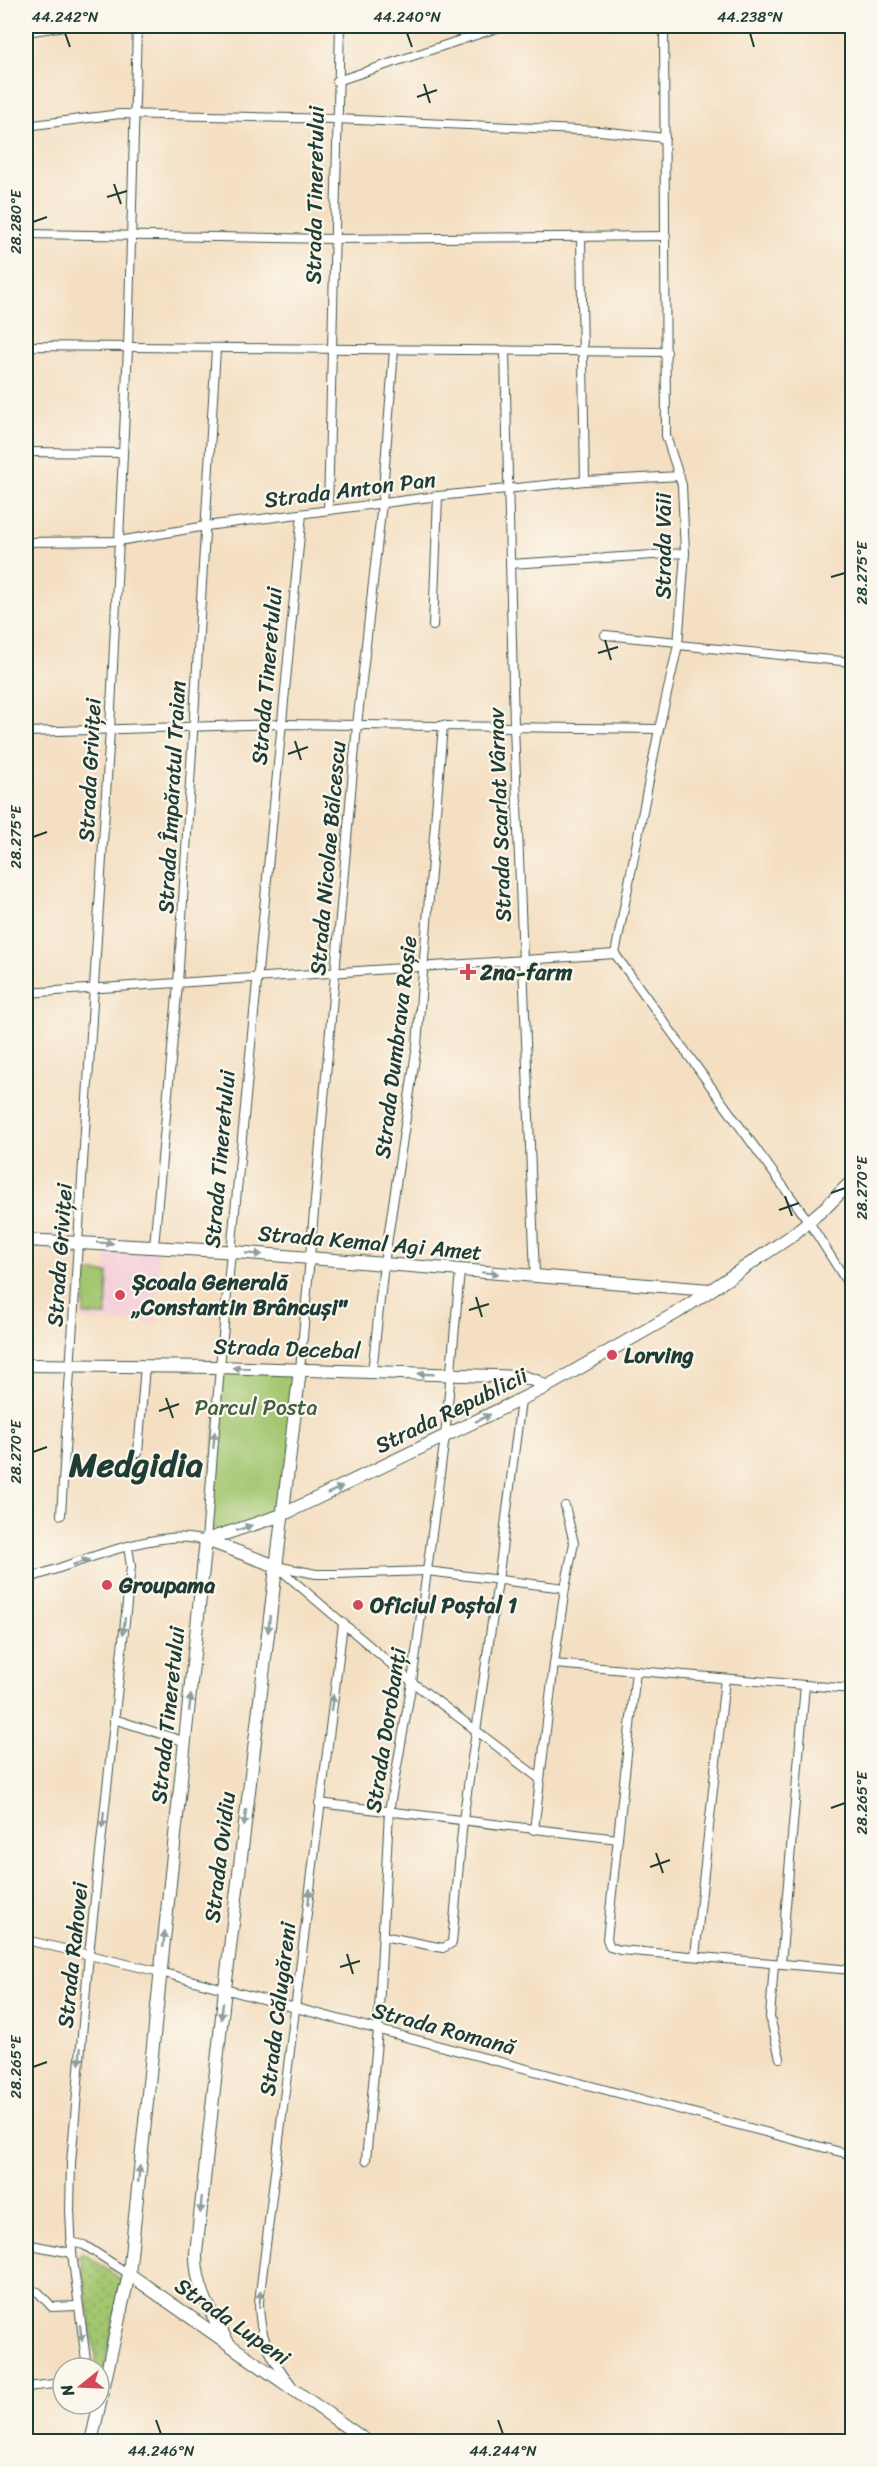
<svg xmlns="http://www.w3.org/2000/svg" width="878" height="2467" viewBox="0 0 878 2467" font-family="Sriracha,sans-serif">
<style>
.built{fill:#f5cfda}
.grass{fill:url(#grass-dots);stroke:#618252;stroke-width:1.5}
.park{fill:#a3c670;stroke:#618252;stroke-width:1.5}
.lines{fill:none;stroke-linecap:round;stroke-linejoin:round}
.street-casing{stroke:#3f5549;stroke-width:10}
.secondary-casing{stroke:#3f5549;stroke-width:14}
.street{stroke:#fff;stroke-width:8}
.secondary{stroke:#fff;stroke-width:12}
.oneway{fill:#8f9e9a}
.ticks{fill:none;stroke:#1f3d34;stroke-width:2}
.poi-dot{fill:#d1495b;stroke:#fbf7ec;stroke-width:2}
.labels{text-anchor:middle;stroke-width:4.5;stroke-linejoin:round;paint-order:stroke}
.street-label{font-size:22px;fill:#1f3d34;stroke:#fbf7ec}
.poi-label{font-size:22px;font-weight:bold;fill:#1f3d34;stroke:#fbf7ec;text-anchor:start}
.park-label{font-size:22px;fill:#405f43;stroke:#fbf7ec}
.town-label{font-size:34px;font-weight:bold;fill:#1f3d34;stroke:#fbf7ec}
.neatline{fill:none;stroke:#1f3d34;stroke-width:2}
.ticks-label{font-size:15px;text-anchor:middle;fill:#1f3d34}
</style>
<defs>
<pattern id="grass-dots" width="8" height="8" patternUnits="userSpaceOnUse" patternTransform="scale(1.5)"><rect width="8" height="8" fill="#a3c670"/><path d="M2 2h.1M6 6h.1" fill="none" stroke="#84a25d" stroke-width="1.8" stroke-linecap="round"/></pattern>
</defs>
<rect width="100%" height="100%" fill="#fbf7ec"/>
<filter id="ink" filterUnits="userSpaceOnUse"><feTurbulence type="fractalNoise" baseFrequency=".0167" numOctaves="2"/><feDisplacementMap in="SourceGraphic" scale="12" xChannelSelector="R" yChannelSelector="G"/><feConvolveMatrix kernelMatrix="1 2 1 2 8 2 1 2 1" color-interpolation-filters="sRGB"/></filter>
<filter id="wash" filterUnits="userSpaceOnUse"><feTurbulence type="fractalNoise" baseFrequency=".008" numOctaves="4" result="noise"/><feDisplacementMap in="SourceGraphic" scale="24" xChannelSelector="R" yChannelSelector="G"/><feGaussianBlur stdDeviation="1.35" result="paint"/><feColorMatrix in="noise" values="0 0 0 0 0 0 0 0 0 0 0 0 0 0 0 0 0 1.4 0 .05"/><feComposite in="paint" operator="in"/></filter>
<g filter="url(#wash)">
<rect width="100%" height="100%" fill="#f4dfc2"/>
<polygon class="built" points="108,1247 158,1250 158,1323 81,1320 84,1270 107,1271"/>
<polygon class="grass" points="81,2254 85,2254 122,2280 103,2374 99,2374 97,2368 81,2258 76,2259"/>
<g class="park">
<polygon points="86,1272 108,1273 106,1316 84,1315"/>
<polygon points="220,1367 300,1370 282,1515 206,1540"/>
</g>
</g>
<g filter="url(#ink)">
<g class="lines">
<defs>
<g id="street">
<polyline points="26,32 65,26"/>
<polyline points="337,81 503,26"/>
<polyline points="26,126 120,114 336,119 600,131 665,138"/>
<polyline points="26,234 334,239 666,236"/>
<polyline points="581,237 585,481"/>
<polyline points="26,346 667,352"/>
<polyline points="505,352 514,726 535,1276"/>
<polyline points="26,452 123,453"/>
<polyline points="328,510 340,26"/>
<polyline points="26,542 119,541 206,526 438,496 585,481 680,476"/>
<polyline points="510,564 685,553"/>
<polyline points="433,626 438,496"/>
<polyline points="605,635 678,642"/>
<polyline points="678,645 852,662"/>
<polyline points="26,732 282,724 659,729"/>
<polyline points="615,954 659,729 678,645 685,553 682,485 666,436 664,26"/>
<polyline points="615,954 809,1222 852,1290"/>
<polyline points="26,993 615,954"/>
<polyline points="154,1246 178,984 216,349"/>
<polyline points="300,1370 357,725 382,503 394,350"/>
<polyline points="372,1372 384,1264 417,1045 443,725"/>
<polyline points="138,1453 145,1365"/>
<polyline points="61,1515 110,730 128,348 137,26"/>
<polyline points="276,1566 412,1682 540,1779"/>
<polyline points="276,1566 316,1574 335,1574 427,1571 565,1588"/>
<path d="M26,1579c42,-13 100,-37 143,-41 12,-2 25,1 37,2l14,-173 82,-853"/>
<polyline points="554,1664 852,1689"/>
<polyline points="636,1671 607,1939 610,1947 620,1950 852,1970"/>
<polyline points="114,1719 186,1742"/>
<polyline points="319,1803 618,1839"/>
<polyline points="534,1830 554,1664 565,1588 574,1543 565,1506"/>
<polyline points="383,1936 443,1948 452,1943 463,1820 498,1581 521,1400"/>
<polyline points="26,1940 160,1972 852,2155"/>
<polyline points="695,1956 725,1679"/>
<polyline points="774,1964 770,2017 780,2058"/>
<polyline points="781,1964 805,1685"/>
<polyline points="850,2025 852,2005"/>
<polyline points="366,2160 378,2030 389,1811 412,1682 445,1437 460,1271"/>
<polyline points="71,2242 84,2245 129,2274"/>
<polyline points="26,2244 72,2253"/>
<polyline points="26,2289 38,2292 52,2307 77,2306"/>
<polyline points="87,2368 72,2253 70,2210 71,2163 89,1954 131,1566 128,1547"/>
<path d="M291,2384c-21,-26 -32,-48 -32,-82 29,-226 54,-452 84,-678"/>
<polyline points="26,2387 63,2383"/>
</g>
<g id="secondary">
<polyline points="26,1240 222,1251 710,1290"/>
<polyline points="26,1365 220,1367 523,1377 536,1381 546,1387"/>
<polyline points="206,1540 282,1515 546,1387 678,1312 790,1237 827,1206 852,1181"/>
<polyline points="206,1540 276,1566"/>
<polyline points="129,2274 368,2442"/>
<path d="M228,2343c-16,-29 -33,-56 -32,-90l29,-264 75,-619"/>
<polyline points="91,2442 129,2274 206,1540"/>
</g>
</defs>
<use href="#street" class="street-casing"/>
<use href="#secondary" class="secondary-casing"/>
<use href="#street" class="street"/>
<use href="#secondary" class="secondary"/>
</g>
<defs><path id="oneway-solid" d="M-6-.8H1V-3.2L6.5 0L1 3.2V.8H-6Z" transform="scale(1.5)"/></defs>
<g class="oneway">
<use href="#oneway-solid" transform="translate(105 1243) rotate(3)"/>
<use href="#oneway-solid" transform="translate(254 1254) rotate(5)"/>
<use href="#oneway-solid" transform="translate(490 1273) rotate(4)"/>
<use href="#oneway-solid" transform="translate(241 1368) rotate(-178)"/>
<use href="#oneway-solid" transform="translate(426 1374) rotate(-178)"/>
<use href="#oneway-solid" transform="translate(483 1418) rotate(-26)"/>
<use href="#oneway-solid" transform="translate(214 1440) rotate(-85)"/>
<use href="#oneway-solid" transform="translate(335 1490) rotate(-25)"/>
<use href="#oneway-solid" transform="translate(244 1528) rotate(-19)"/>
<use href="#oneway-solid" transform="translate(81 1562) rotate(-18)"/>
<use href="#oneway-solid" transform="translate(269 1624) rotate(97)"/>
<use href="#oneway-solid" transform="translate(124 1626) rotate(96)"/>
<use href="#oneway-solid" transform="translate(190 1703) rotate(-84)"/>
<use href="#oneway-solid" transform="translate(332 1703) rotate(-82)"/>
<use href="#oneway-solid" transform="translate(245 1818) rotate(97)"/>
<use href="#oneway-solid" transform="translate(103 1820) rotate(96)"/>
<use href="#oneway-solid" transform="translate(309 1897) rotate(-84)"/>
<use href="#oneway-solid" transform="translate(164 1939) rotate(-84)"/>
<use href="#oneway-solid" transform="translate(222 2011) rotate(97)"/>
<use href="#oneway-solid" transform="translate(80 2056) rotate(95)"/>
<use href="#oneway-solid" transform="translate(139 2174) rotate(-84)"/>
<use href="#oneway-solid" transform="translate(201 2205) rotate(95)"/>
<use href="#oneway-solid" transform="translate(260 2299) rotate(-85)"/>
<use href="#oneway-solid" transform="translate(81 2333) rotate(82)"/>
</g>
</g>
<path class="ticks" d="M65,33l5,14M407,33l5,14M750,33l4,14M424,84l6,19M417,97l20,-7M114,184l7,20M107,197l20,-6M33,222l14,-5M831,577l14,-4M605,640l6,20M598,653l20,-6M295,741l6,19M288,754l20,-7M33,837l14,-5M831,1193l14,-5M785,1196l7,20M779,1210l20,-7M476,1297l6,20M469,1310l20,-6M166,1398l7,20M159,1411l20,-7M33,1452l14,-5M831,1808l14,-5M656,1853l7,20M650,1867l20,-7M347,1954l6,20M340,1967l20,-6M33,2067l14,-5M156,2420l5,14M498,2420l5,14"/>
<g class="poi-dot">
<path d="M465 963h6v6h6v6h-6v6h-6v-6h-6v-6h6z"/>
<circle cx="120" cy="1295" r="6"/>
<circle cx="612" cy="1355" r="6"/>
<circle cx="107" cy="1585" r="6"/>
<circle cx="358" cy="1605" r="6"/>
</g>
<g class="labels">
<g class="street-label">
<text transform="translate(314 195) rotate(-89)" y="8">Strada Tineretului</text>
<text transform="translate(350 489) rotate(-7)" y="8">Strada Anton Pan</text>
<text transform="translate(663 546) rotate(-90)" y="8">Strada Văii</text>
<text transform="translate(266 676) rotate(-85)" y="8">Strada Tineretului</text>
<text transform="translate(89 770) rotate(-87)" y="8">Strada Griviței</text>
<text transform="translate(171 797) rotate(-87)" y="8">Strada Împăratul Traian</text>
<text transform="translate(499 815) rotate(-92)" y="8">Strada Scarlat Vârnav</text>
<text transform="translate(327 858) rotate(-85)" y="8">Strada Nicolae Bălcescu</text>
<text transform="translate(395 1047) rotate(-83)" y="8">Strada Dumbrava Roșie</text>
<text transform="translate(219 1159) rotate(-85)" y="8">Strada Tineretului</text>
<text transform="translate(370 1242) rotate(5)" y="8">Strada Kemal Agi Amet</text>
<text transform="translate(59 1255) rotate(-86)" y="8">Strada Griviței</text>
<text transform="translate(287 1348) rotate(2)" y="8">Strada Decebal</text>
<text transform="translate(451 1410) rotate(-26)" y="8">Strada Republicii</text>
<text transform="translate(167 1715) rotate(-84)" y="8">Strada Tineretului</text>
<text transform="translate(385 1730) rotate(-81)" y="8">Strada Dorobanți</text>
<text transform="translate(219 1857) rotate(-83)" y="8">Strada Ovidiu</text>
<text transform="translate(72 1955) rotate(-84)" y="8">Strada Rahovei</text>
<text transform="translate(277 2009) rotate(-83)" y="8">Strada Călugăreni</text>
<text transform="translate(444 2028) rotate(15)" y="8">Strada Romană</text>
<text transform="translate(233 2321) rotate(35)" y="8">Strada Lupeni</text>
</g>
<g class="poi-label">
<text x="480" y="980">2na-farm</text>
<text x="132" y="1290">Școala Generală<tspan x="132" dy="25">„Constantin Brâncuși"</tspan></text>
<text x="624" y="1363">Lorving</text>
<text x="119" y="1593">Groupama</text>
<text x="370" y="1613">Oficiul Poștal 1</text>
</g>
<g class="park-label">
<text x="256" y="1415">Parcul Posta</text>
</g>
<g class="town-label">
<text x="136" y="1476">Medgidia</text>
</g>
</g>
<rect width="878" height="2467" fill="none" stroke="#fbf7ec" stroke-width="66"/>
<g transform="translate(81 2386) rotate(252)"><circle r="28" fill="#fbf7ec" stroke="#a3ada2" stroke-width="1.5"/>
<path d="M0-4.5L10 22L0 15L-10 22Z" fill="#d1495b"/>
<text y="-9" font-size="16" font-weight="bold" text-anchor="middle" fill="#1f3d34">N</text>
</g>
<rect x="33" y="33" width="812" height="2401" class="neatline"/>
<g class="ticks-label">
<text x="65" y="22">44.242°N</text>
<text x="407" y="22">44.240°N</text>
<text x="750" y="22">44.238°N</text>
<text transform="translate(16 222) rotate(-90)" y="5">28.280°E</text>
<text transform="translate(862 573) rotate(-90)" y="5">28.275°E</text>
<text transform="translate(16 837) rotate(-90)" y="5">28.275°E</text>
<text transform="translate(862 1188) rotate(-90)" y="5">28.270°E</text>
<text transform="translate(16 1452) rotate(-90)" y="5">28.270°E</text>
<text transform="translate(862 1803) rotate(-90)" y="5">28.265°E</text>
<text transform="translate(16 2067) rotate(-90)" y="5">28.265°E</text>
<text x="161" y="2456">44.246°N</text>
<text x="503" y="2456">44.244°N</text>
</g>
</svg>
